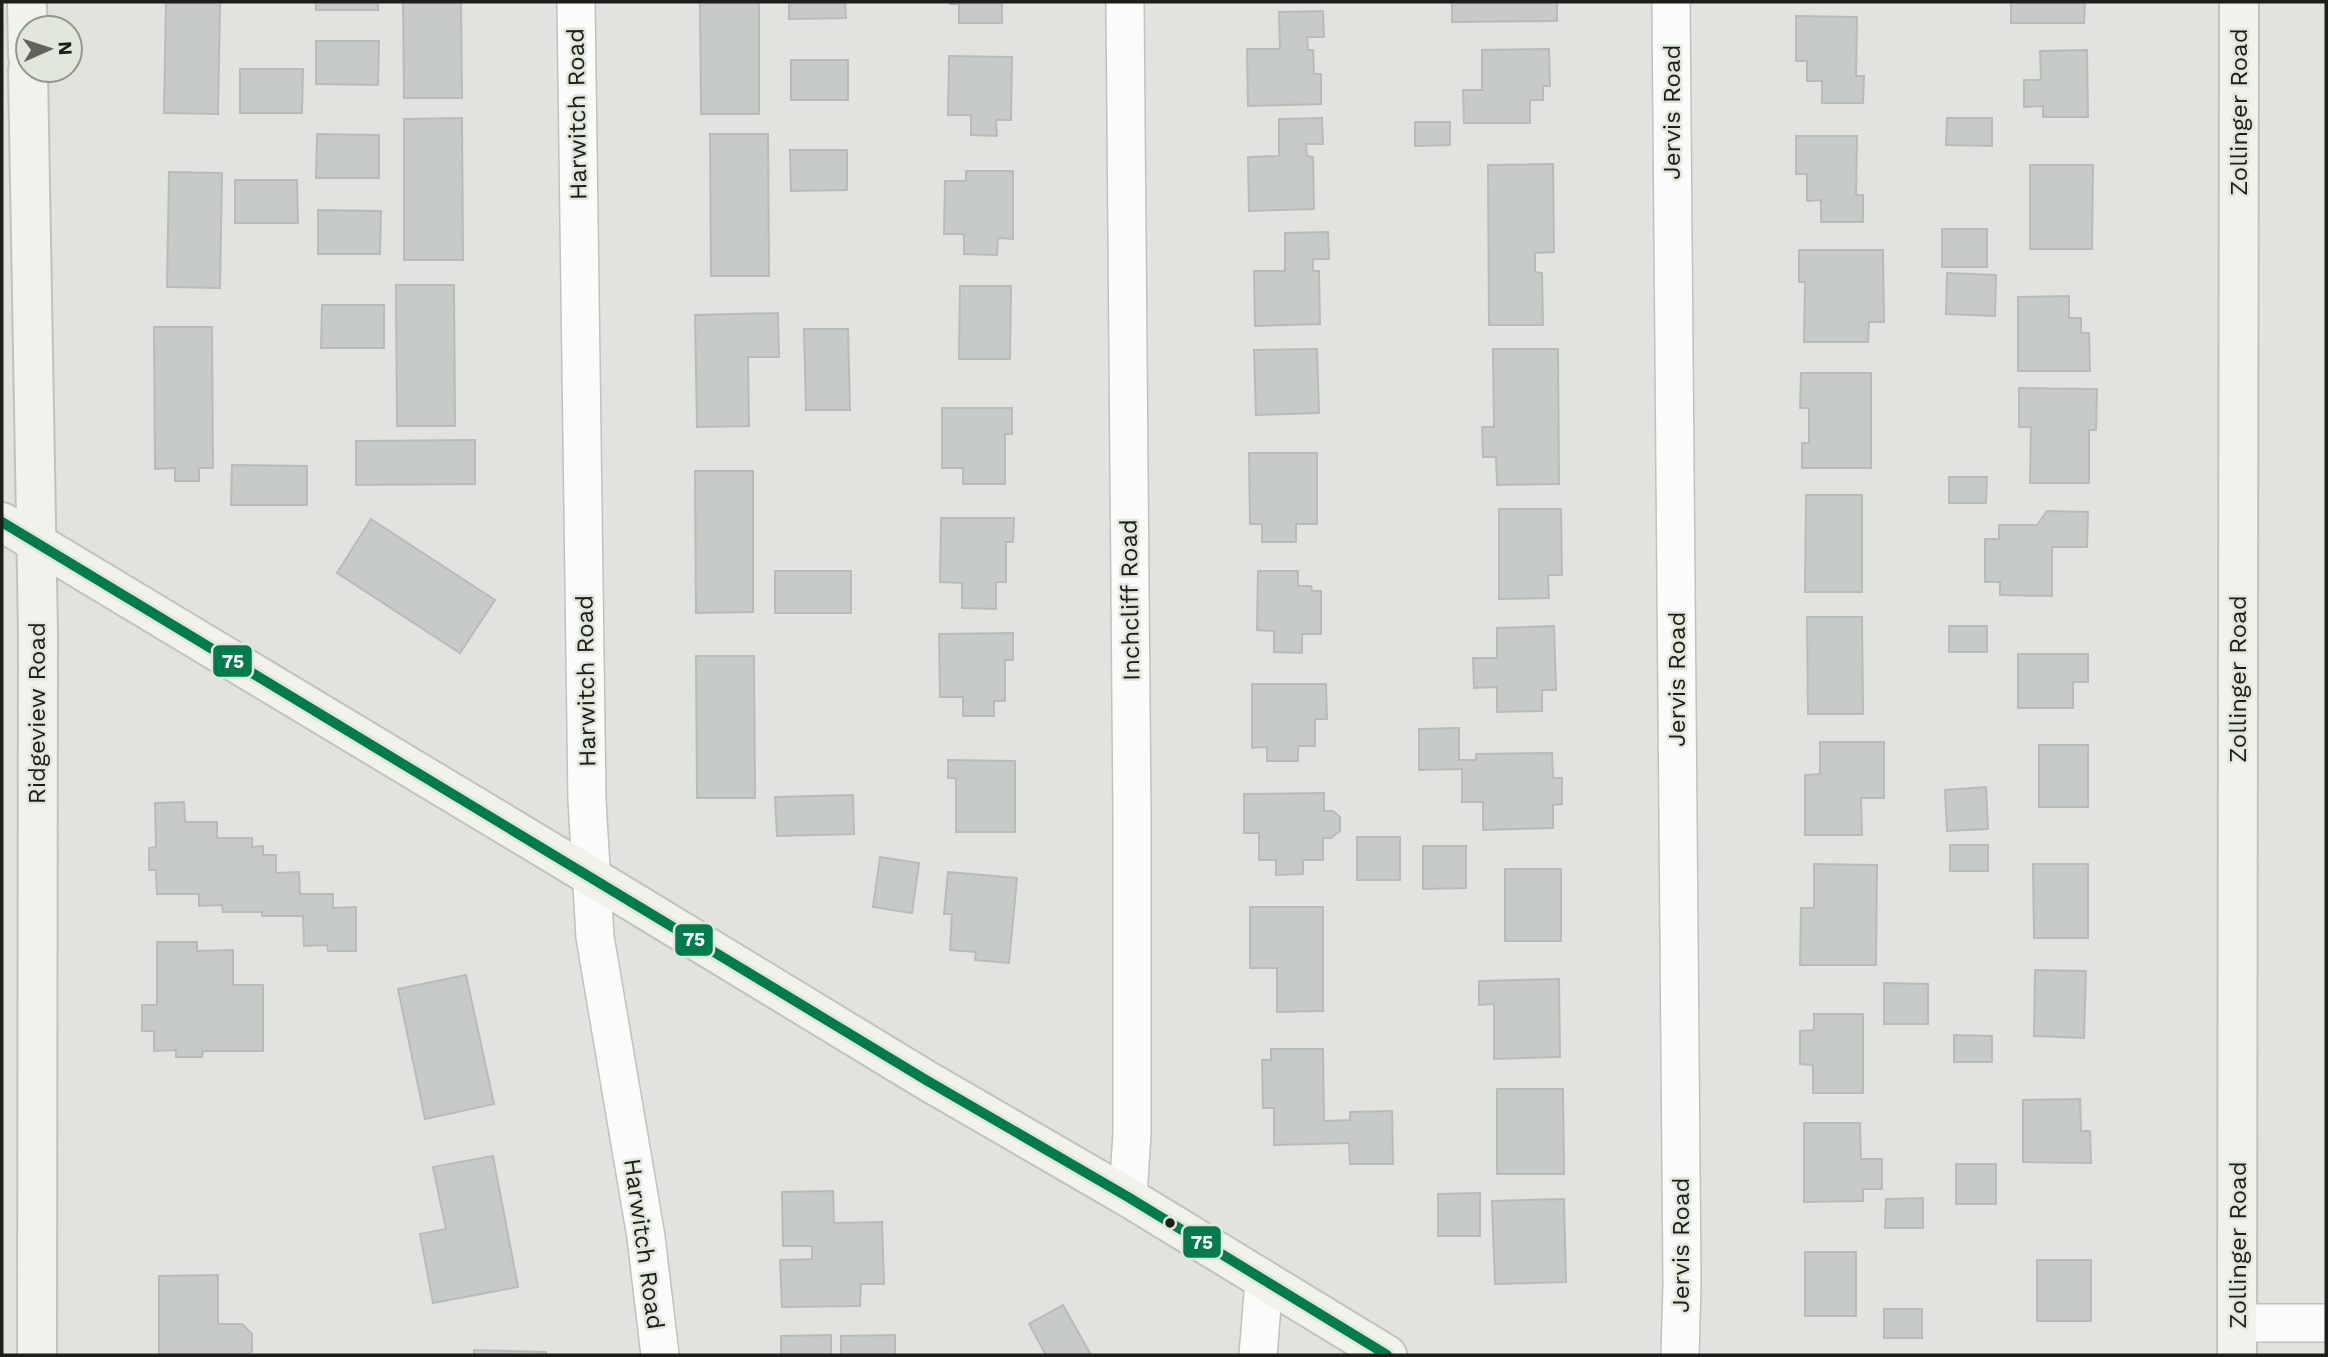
<svg xmlns="http://www.w3.org/2000/svg" width="2328" height="1357" viewBox="0 0 2328 1357" font-family="'Work Sans',sans-serif">
<style>
.building{fill:#c7cbc7;stroke:#b8bcb8;stroke-width:2}
.lines{fill:none;stroke-linecap:round;stroke-linejoin:round}
.street-casing{stroke:#c0c2be;stroke-width:40}
.secondary-casing{stroke:#c0c2be;stroke-width:42}
.street{stroke:#fafbfa;stroke-width:37}
.secondary{stroke:#f2f2ed;stroke-width:38}
.bus-1-casing{stroke:#e1e7db;stroke-width:16}
.bus-1{stroke:#007b4b;stroke-width:10}
.bus-dot{fill:#1c1e1a;stroke:#e1e7db;stroke-width:2.5}
.labels{text-anchor:middle;stroke-width:5;stroke-linejoin:round;paint-order:stroke}
.street-label{font-size:24px;fill:#1c1e1a;stroke:#e1e7db}
.line-badge{stroke:#e1e7db;stroke-width:2.5}
.badge-label{font-size:19px;text-anchor:middle;font-weight:bold;fill:#fff}
</style>
<rect width="100%" height="100%" fill="#e1e4de"/>
<g class="building">
<polygon points="166,2 220,2 218,114 164,113"/>
<rect x="316" y="2" width="62" height="8"/>
<polygon points="403,2 461,2 462,98 404,98"/>
<polygon points="700,2 759,2 759,114 701,114"/>
<polygon points="789,2 845,2 846,18 789,19"/>
<polygon points="950,2 1002,2 1002,23 959,23 959,4 950,4"/>
<polygon points="1452,2 1557,2 1557,21 1452,22"/>
<polygon points="2011,2 2085,2 2084,23 2011,23"/>
<polygon points="1323,11 1324,37 1307,37 1308,50 1313,50 1314,74 1321,74 1321,104 1248,106 1247,49 1280,49 1279,12"/>
<polygon points="1796,16 1857,17 1856,76 1864,76 1863,103 1822,103 1822,81 1807,81 1807,61 1796,61"/>
<polygon points="316,41 379,41 378,85 316,84"/>
<polygon points="1549,49 1550,86 1543,86 1543,100 1530,100 1530,123 1464,123 1463,90 1482,90 1482,50"/>
<polygon points="2087,50 2088,117 2043,117 2043,106 2024,107 2024,80 2041,80 2040,51"/>
<polygon points="949,56 1012,57 1011,120 996,120 997,136 971,135 971,115 948,115"/>
<rect x="791" y="60" width="57" height="40"/>
<polygon points="240,69 303,69 302,113 240,113"/>
<polygon points="462,118 463,260 404,260 404,119"/>
<polygon points="1322,118 1323,144 1306,144 1307,156 1313,157 1314,209 1249,211 1248,157 1279,156 1279,119"/>
<polygon points="1947,118 1992,118 1992,146 1946,145"/>
<polygon points="1415,122 1450,122 1450,145 1415,146"/>
<polygon points="317,134 379,135 379,178 316,178"/>
<polygon points="710,134 768,134 769,276 711,276"/>
<polygon points="1796,136 1857,136 1856,195 1863,195 1863,222 1821,222 1821,200 1807,201 1807,174 1796,174"/>
<polygon points="790,150 847,150 847,190 791,191"/>
<polygon points="1553,164 1554,252 1535,253 1535,272 1542,273 1543,325 1489,325 1488,165"/>
<polygon points="2030,165 2093,165 2092,249 2030,249"/>
<polygon points="966,171 1013,171 1013,239 998,238 997,255 964,254 964,234 944,234 945,181 966,181"/>
<polygon points="169,172 222,173 220,288 167,287"/>
<polygon points="235,180 297,180 298,223 235,223"/>
<polygon points="318,210 381,211 380,254 318,254"/>
<rect x="1942" y="229" width="45" height="38"/>
<polygon points="1328,232 1329,259 1313,259 1313,271 1319,271 1320,324 1255,326 1254,271 1285,271 1285,233"/>
<polygon points="1799,250 1883,250 1884,322 1869,322 1868,342 1804,342 1805,282 1799,282"/>
<polygon points="1947,273 1996,275 1995,316 1946,314"/>
<polygon points="396,285 454,285 455,426 397,426"/>
<polygon points="960,286 1011,286 1010,359 959,359"/>
<polygon points="2069,296 2069,318 2081,318 2081,333 2089,333 2090,371 2018,371 2018,297"/>
<polygon points="322,305 384,305 384,348 321,348"/>
<polygon points="778,313 779,357 748,357 749,426 697,427 695,315"/>
<polygon points="154,327 212,327 213,468 199,468 199,481 175,481 175,468 155,469"/>
<polygon points="804,329 848,329 850,410 806,410"/>
<polygon points="1317,349 1319,413 1256,415 1254,350"/>
<polygon points="1493,349 1558,349 1559,484 1497,485 1496,457 1483,457 1482,427 1494,427"/>
<polygon points="1801,373 1871,373 1871,468 1802,468 1802,443 1809,443 1809,408 1800,408"/>
<polygon points="2019,388 2097,389 2096,430 2089,430 2089,483 2030,483 2031,427 2019,427"/>
<polygon points="942,408 1012,408 1012,434 1005,434 1005,484 963,484 963,468 942,468"/>
<polygon points="475,440 475,484 356,485 356,441"/>
<polygon points="1249,453 1317,453 1317,524 1296,524 1296,542 1262,542 1262,524 1250,524"/>
<polygon points="232,465 307,466 307,505 231,505"/>
<polygon points="695,471 753,471 753,612 696,613"/>
<polygon points="1949,477 1987,477 1986,503 1949,503"/>
<polygon points="1806,495 1862,495 1862,592 1805,592"/>
<polygon points="1499,509 1561,509 1562,575 1548,575 1549,598 1499,599"/>
<polygon points="2047,511 2088,512 2087,547 2052,547 2052,596 2000,595 2000,582 1985,582 1985,539 1999,539 1999,525 2037,525"/>
<polygon points="941,518 1014,518 1013,542 1006,542 1006,582 996,582 996,609 962,608 962,583 940,582"/>
<polygon points="371,519 495,600 460,653 337,573"/>
<rect x="775" y="571" width="76" height="42"/>
<polygon points="1258,571 1298,571 1298,586 1311,586 1312,591 1321,591 1321,634 1302,634 1302,653 1274,652 1274,631 1257,630"/>
<polygon points="1807,617 1862,617 1863,714 1808,714"/>
<polygon points="1554,626 1556,690 1542,690 1542,711 1497,712 1497,687 1474,688 1473,658 1497,658 1497,628"/>
<rect x="1949" y="626" width="38" height="26"/>
<polygon points="1013,633 1013,660 1005,660 1005,701 994,701 994,716 963,716 963,697 940,697 939,634"/>
<polygon points="2018,654 2088,654 2088,682 2073,682 2073,708 2018,708"/>
<polygon points="696,656 754,656 755,798 697,798"/>
<polygon points="1252,684 1326,684 1327,719 1315,719 1315,746 1298,746 1298,761 1267,761 1267,747 1252,748"/>
<polygon points="1459,728 1459,760 1476,760 1476,754 1552,753 1553,778 1562,778 1562,804 1553,805 1553,828 1483,830 1483,802 1462,802 1462,769 1419,770 1419,729"/>
<polygon points="1820,742 1884,742 1884,798 1861,798 1862,835 1805,835 1805,775 1820,774"/>
<rect x="2039" y="745" width="49" height="62"/>
<polygon points="948,760 1015,761 1015,832 956,832 956,778 948,778"/>
<polygon points="1986,787 1988,829 1947,831 1945,790"/>
<polygon points="1324,793 1324,811 1333,811 1340,817 1340,831 1331,838 1323,838 1323,860 1303,860 1303,874 1276,875 1276,860 1259,860 1259,833 1244,833 1244,794"/>
<polygon points="853,795 854,834 777,836 775,797"/>
<polygon points="184,802 185,822 217,822 217,838 252,838 252,847 263,846 263,855 276,855 276,873 299,872 300,894 333,894 333,908 356,907 356,951 328,951 327,945 304,946 303,916 262,916 262,912 223,912 222,905 199,906 199,894 157,894 156,870 149,870 149,848 156,847 155,803"/>
<rect x="1357" y="837" width="43" height="43"/>
<rect x="1950" y="845" width="38" height="26"/>
<polygon points="1423,846 1466,846 1466,888 1423,889"/>
<polygon points="880,857 919,863 912,913 873,907"/>
<polygon points="1814,864 1877,865 1876,965 1800,965 1801,908 1814,908"/>
<polygon points="2033,864 2088,864 2088,938 2034,938"/>
<rect x="1505" y="869" width="56" height="72"/>
<polygon points="948,872 1017,878 1009,963 975,960 976,952 950,950 952,914 944,914"/>
<polygon points="1250,907 1323,907 1323,1011 1277,1012 1277,968 1250,968"/>
<polygon points="157,942 197,942 197,951 233,950 233,985 263,985 263,1051 203,1051 202,1057 176,1057 176,1050 154,1051 154,1031 142,1031 142,1005 157,1005"/>
<polygon points="2035,970 2086,971 2084,1038 2034,1036"/>
<polygon points="466,975 494,1104 425,1119 398,989"/>
<polygon points="1559,979 1560,1057 1494,1059 1494,1004 1479,1005 1479,981"/>
<polygon points="1884,983 1928,984 1928,1024 1884,1024"/>
<polygon points="1814,1014 1863,1014 1863,1093 1813,1093 1813,1065 1800,1064 1800,1031 1814,1030"/>
<polygon points="1954,1035 1992,1036 1992,1062 1954,1062"/>
<polygon points="1271,1049 1323,1049 1324,1121 1350,1120 1350,1112 1392,1111 1393,1164 1350,1164 1349,1143 1274,1145 1274,1108 1263,1108 1262,1060 1271,1060"/>
<polygon points="1497,1089 1563,1089 1564,1174 1497,1174"/>
<polygon points="2080,1099 2081,1131 2090,1131 2091,1163 2023,1162 2023,1100"/>
<polygon points="1804,1123 1860,1123 1861,1159 1882,1159 1882,1189 1863,1189 1863,1201 1804,1202"/>
<polygon points="493,1156 518,1287 433,1303 420,1234 446,1229 433,1167"/>
<rect x="1956" y="1164" width="40" height="40"/>
<polygon points="833,1191 834,1223 882,1222 884,1284 861,1284 860,1306 782,1307 780,1260 812,1259 812,1246 783,1246 782,1192"/>
<polygon points="1480,1193 1480,1236 1438,1236 1438,1194"/>
<polygon points="1923,1198 1923,1228 1885,1228 1886,1199"/>
<polygon points="1564,1199 1566,1282 1495,1284 1492,1201"/>
<rect x="1805" y="1252" width="51" height="64"/>
<rect x="2037" y="1260" width="54" height="61"/>
<polygon points="218,1275 218,1324 242,1324 252,1334 252,1351 247,1355 159,1355 159,1276"/>
<polygon points="1063,1305 1091,1355 1046,1355 1029,1324"/>
<rect x="1884" y="1309" width="38" height="29"/>
<polygon points="831,1335 831,1355 781,1355 781,1336"/>
<polygon points="895,1335 895,1355 841,1355 841,1336"/>
<polygon points="474,1350 546,1352 546,1355 474,1355"/>
</g>
<g class="lines">
<defs>
<g id="street">
<polyline points="576,2 587,800 595,937 646,1237 660,1355"/>
<polyline points="1125,2 1132,817 1132,1133 1128,1197"/>
<polyline points="1671,2 1682,1284 1680,1355"/>
<polyline points="2237,1323 2326,1323"/>
<polyline points="1258,1355 1264,1282"/>
</g>
<g id="secondary">
<polyline points="27,2 28,56"/>
<polyline points="28,70 38,634 37,1355"/>
<polyline points="2,522 559,857 926,1080 1128,1197 1387,1355"/>
<polyline points="2237,1355 2239,2"/>
</g>
</defs>
<use href="#street" class="street-casing"/>
<use href="#secondary" class="secondary-casing"/>
<use href="#street" class="street"/>
<use href="#secondary" class="secondary"/>
<defs>
<polyline id="bus-1" points="2,522 926,1080 1128,1197 1387,1355"/>
</defs>
<use href="#bus-1" class="bus-1-casing"/>
<use href="#bus-1" class="bus-1"/>
</g>
<circle class="bus-dot" cx="1170" cy="1223" r="6"/>
<g class="labels">
<g class="street-label">
<text transform="translate(1672 112) rotate(-90)" y="8">Jervis Road</text>
<text transform="translate(2239 112) rotate(-90)" y="8">Zollinger Road</text>
<text transform="translate(577 114) rotate(-91)" y="8">Harwitch Road</text>
<text transform="translate(1130 600) rotate(-91)" y="8">Inchcliff Road</text>
<text transform="translate(1677 679) rotate(-90)" y="8">Jervis Road</text>
<text transform="translate(2238 679) rotate(-90)" y="8">Zollinger Road</text>
<text transform="translate(586 681) rotate(-91)" y="8">Harwitch Road</text>
<text transform="translate(37 713) rotate(-90)" y="8">Ridgeview Road</text>
<text transform="translate(644 1244) rotate(82)" y="8">Harwitch Road</text>
<text transform="translate(1681 1245) rotate(-90)" y="8">Jervis Road</text>
<text transform="translate(2238 1245) rotate(-90)" y="8">Zollinger Road</text>
</g>
</g>
<g class="line-badge">
<rect x="212" y="644" width="41" height="34" rx="7" fill="#007b4b"/>
<rect x="674" y="923" width="40" height="34" rx="7" fill="#007b4b"/>
<rect x="1182" y="1225" width="40" height="34" rx="7" fill="#007b4b"/>
</g>
<g class="badge-label">
<text x="233" y="668">75</text>
<text x="694" y="946">75</text>
<text x="1202" y="1249">75</text>
</g>
<rect width="2328" height="1357" fill="none" stroke="#1c1e1a" stroke-width="7"/>
<g transform="translate(49 49) rotate(87)"><circle r="33" fill="#e1e7db" stroke="#92978e" stroke-width="2"/>
<path d="M0-5L12 26L0 18L-12 26Z" fill="#61635f"/>
<text y="-10" font-size="19" font-weight="bold" text-anchor="middle" fill="#1c1e1a">N</text>
</g>
</svg>
